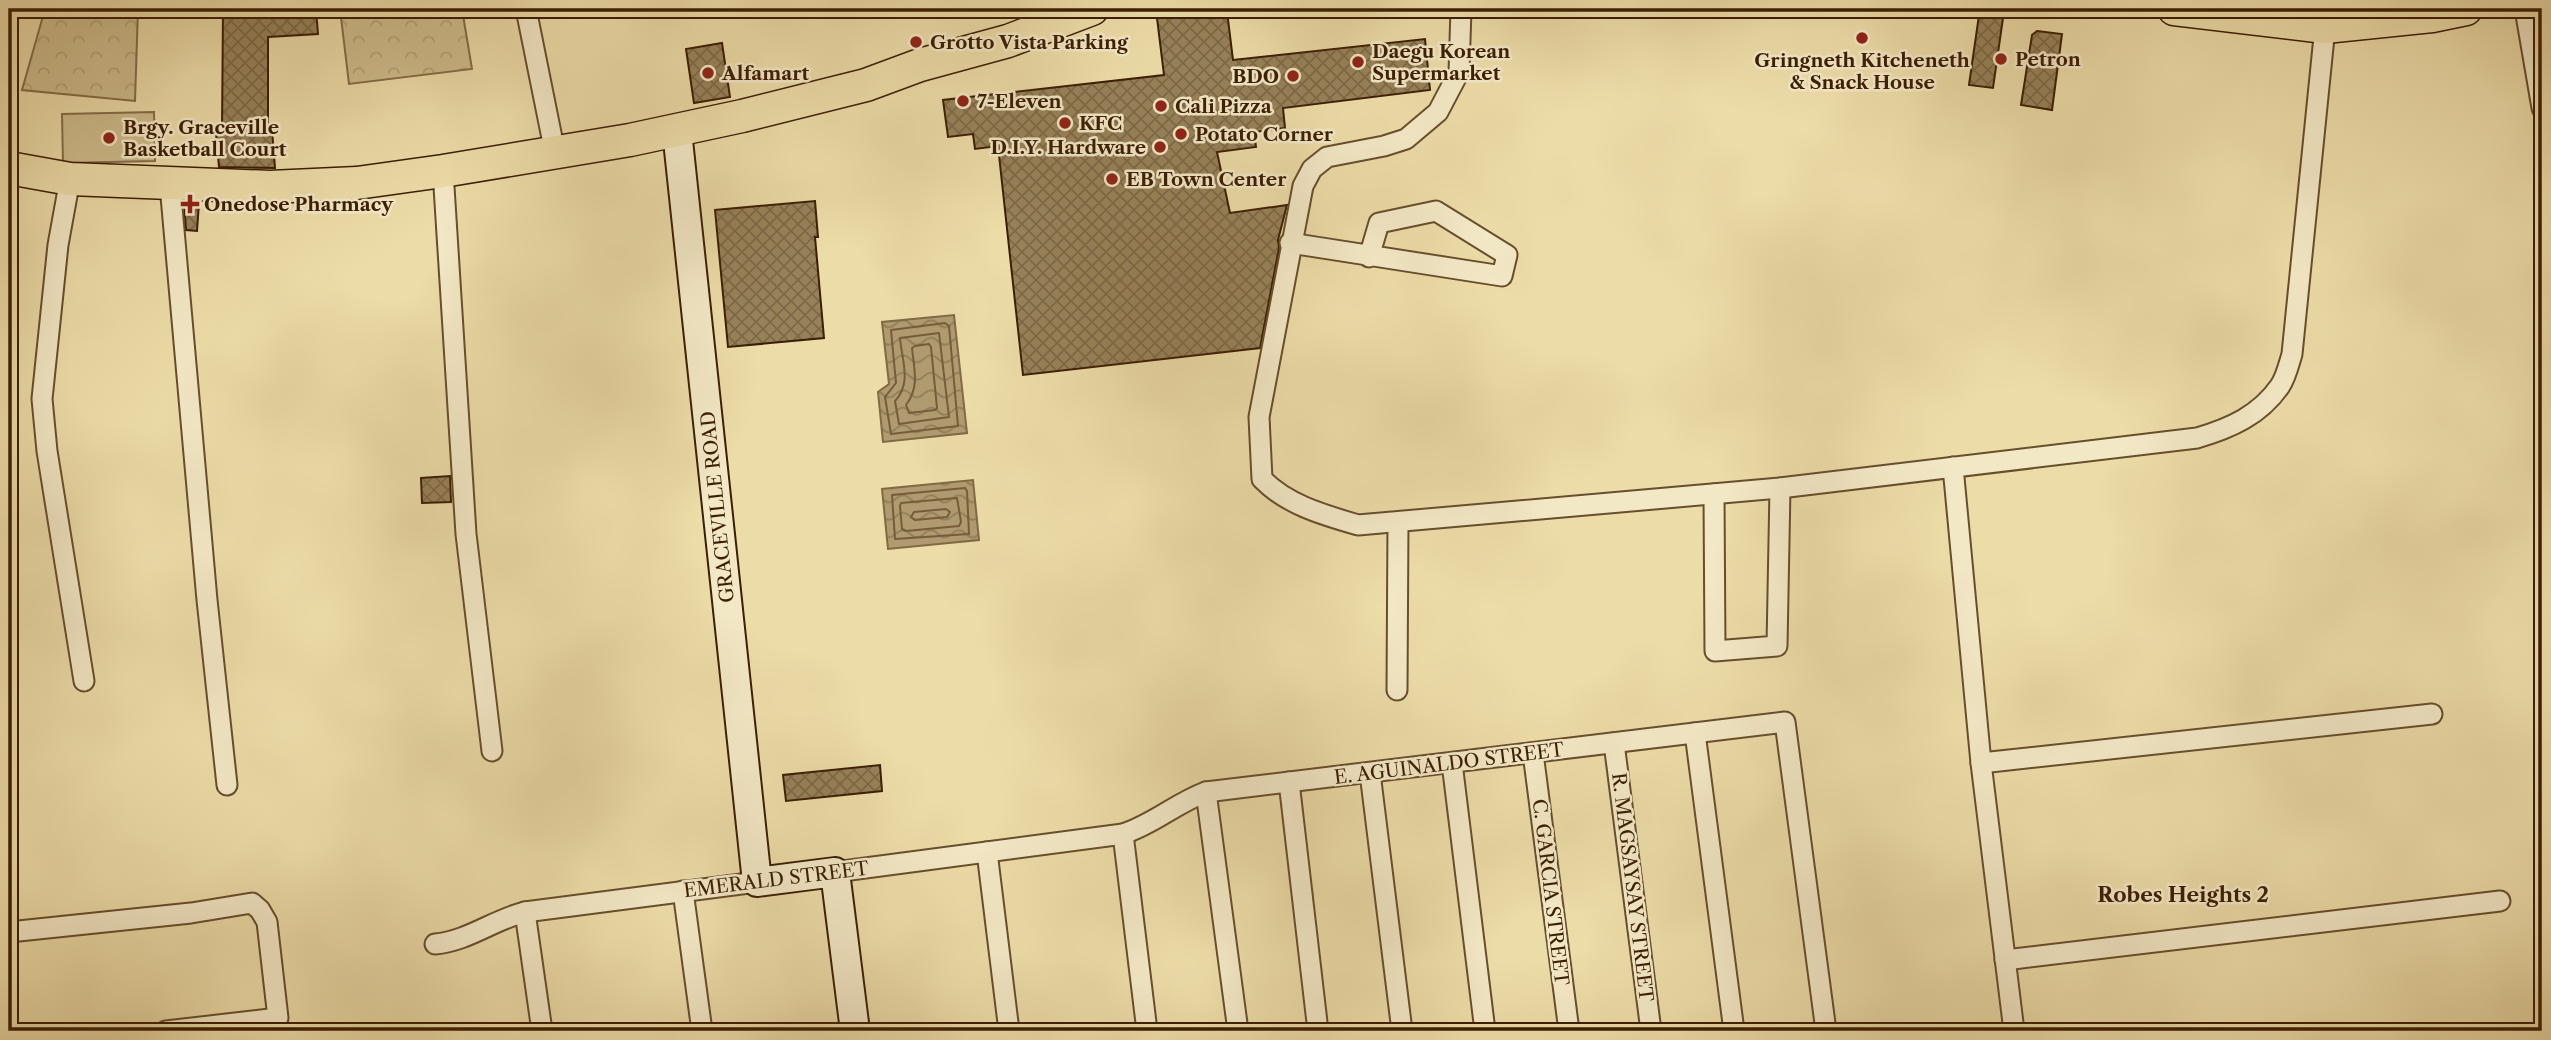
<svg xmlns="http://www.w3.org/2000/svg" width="2551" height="1040" viewBox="0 0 2551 1040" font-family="'Libre Caslon Text',serif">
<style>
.green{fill:#cebc8c;stroke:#846d48;stroke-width:2}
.forest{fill:url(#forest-crowns);stroke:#846d48;stroke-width:2}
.water{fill:url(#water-waves);stroke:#816944;stroke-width:2}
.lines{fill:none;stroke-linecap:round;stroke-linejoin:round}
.shore{stroke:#765c3a;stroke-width:2}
.building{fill:url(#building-cross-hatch);stroke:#3b1e03;stroke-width:2}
.street-casing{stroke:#674e2c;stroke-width:23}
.secondary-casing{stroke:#3b1e03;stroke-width:32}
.primary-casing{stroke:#3b1e03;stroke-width:35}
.street{stroke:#f3e8c6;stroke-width:19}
.secondary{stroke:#f3e8c6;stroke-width:28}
.primary{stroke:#ecdca8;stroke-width:32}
.poi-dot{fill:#8f2418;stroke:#f3e8c6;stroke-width:2.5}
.labels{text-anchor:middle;stroke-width:5;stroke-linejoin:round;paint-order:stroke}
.poi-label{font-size:19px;font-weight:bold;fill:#3b1e03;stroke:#f3e8c6;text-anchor:start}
.street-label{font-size:19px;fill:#3b1e03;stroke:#f3e8c6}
.neighbourhood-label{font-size:21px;font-weight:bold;fill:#3b1e03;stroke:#f3e8c6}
</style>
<defs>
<pattern id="forest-crowns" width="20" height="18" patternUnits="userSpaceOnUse" patternTransform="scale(1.75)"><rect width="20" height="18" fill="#cebc8c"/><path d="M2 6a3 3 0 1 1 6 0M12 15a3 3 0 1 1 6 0" fill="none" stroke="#b2a177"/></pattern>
<pattern id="water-waves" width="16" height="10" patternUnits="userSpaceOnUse" patternTransform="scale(1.75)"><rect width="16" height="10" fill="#b09b70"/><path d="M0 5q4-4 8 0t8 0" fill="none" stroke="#907e5a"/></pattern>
<pattern id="building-cross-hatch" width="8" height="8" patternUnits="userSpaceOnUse" patternTransform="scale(1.75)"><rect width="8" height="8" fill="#978159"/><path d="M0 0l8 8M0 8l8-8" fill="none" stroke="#7c6947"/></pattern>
</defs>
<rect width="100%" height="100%" fill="#ecdca8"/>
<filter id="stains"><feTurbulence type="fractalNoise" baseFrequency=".00286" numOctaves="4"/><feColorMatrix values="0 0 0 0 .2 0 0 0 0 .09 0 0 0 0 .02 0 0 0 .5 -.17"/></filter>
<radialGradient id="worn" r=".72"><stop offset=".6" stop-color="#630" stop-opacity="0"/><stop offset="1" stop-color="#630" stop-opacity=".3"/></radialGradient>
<polygon class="green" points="154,112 155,161 63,163 62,114"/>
<g class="forest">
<polygon points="45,9 138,9 135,101 22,90"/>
<polygon points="340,9 462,9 472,69 349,84"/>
</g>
<g class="water">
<polygon points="954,315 967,433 883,442 878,392 889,384 882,322"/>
<polygon points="973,480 979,540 888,549 882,489"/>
</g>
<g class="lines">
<g class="shore">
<polygon points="945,323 949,326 958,426 891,434 885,397 896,383 891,330"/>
<path d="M939,333l10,84 -50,7 -4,-23c17,-18 7,-40 5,-63z"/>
<path d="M929,344l2,3 6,61 -2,2 -26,3 -3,-8c14,-18 8,-36 6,-57l3,-2z"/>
<polygon points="965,488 967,491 969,534 895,539 892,495"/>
<polygon points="957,498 961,522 959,526 906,531 902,529 900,506 901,503"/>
<polygon points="946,509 950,512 947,517 915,520 911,517 914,512"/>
</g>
</g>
<g class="building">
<polygon points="223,9 316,9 318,34 268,37 268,130 272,130 275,168 219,167 216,133 222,133"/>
<polygon points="1227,11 1233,60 1425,39 1430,90 1283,108 1285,128 1254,132 1256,147 1217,152 1230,213 1287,205 1278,240 1279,248 1260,348 1023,375 998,146 975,149 973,134 948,137 943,100 1164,75 1157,18"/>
<polygon points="1979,15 2003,18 1993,88 1969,85"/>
<polygon points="2037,31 2062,34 2052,110 2021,105 2032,35"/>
<polygon points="722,43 730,97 694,103 686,49"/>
<polygon points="815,201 818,237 815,237 824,338 728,347 715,210"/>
<polygon points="184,202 199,203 197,231 186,230"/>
<polygon points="450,476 451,502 422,503 421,478"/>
<polygon points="880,765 882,791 786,801 783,775"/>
</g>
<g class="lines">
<defs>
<g id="street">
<polyline points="526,9 555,153"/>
<path d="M1461,9l-2,63 -21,40 -32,27 -22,7 -57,11 -15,12 -9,17 -44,231 3,62c25,26 62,36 96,46l422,-37 417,-50c34,-10 63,-23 83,-52 6,-9 9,-22 12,-32l33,-327"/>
<polyline points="2525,9 2542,108"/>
<polyline points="443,171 466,534 492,751"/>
<polyline points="70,179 58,245 42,399 47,451 84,681"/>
<polyline points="170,185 207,600 227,785"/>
<polyline points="1290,243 1502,276 1507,255 1436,211 1379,223 1369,257"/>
<polyline points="1953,467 1981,763 2014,1031"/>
<polyline points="1714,494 1715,651 1777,646 1780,488"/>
<polyline points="1397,690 1398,522"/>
<polyline points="1695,733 1734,1031"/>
<polyline points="1614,743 1651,1031"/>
<polyline points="1533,753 1569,1031"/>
<polyline points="1452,763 1485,1031"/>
<polyline points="1981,763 2432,714"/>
<polyline points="1370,773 1402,1031"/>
<polyline points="1289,782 1318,1031"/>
<polyline points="1206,792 1238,1031"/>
<polyline points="1123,834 1147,1031"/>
<polyline points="987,852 1009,1031"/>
<path d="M835,872l288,-38c31,-10 53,-31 83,-42l579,-70 41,309"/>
<polyline points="683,891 702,1031"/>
<polyline points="525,912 542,1031"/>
<polyline points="9,932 191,913 252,903 260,910 267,922 278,1018 166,1031"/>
<path d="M435,944c33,-3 58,-24 90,-32l232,-30"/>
<polyline points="2005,960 2500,901"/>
</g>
<polyline id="secondary" points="677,131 757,882 835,872 855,1031"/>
<g id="primary">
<polyline points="2174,9 2325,27 2432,16 2466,9"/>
<polyline points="9,168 70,179 270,187 357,183 443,171 630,140 742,116 866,85 920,65 1008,41 1092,9"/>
</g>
</defs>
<use href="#street" class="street-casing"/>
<use href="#secondary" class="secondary-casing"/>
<use href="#primary" class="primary-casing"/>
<use href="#street" class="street"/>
<use href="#secondary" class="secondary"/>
<use href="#primary" class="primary"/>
</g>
<g class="poi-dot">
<circle cx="1862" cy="38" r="7"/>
<circle cx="916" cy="42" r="7"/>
<circle cx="2001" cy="59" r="7"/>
<circle cx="1358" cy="62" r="7"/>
<circle cx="708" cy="73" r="7"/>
<circle cx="1293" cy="76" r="7"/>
<circle cx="963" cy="101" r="7"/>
<circle cx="1161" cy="106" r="7"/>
<circle cx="1065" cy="123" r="7"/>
<circle cx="1181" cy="134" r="7"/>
<circle cx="109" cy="138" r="7"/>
<circle cx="1160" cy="147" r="7"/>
<circle cx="1112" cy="179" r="7"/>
<path d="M186.5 193.5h7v7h7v7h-7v7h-7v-7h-7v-7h7z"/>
</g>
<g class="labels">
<g class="poi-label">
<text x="930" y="49">Grotto Vista Parking</text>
<text x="1372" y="58">Daegu Korean<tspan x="1372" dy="22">Supermarket</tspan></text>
<text x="2015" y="66">Petron</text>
<text x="1862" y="67" text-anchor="middle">Gringneth Kitcheneth<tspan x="1862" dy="22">&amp; Snack House</tspan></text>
<text x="722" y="80">Alfamart</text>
<text x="1279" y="83" text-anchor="end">BDO</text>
<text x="977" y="108">7-Eleven</text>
<text x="1175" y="113">Cali Pizza</text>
<text x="1079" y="130">KFC</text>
<text x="123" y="134">Brgy. Graceville<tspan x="123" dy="22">Basketball Court</tspan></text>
<text x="1195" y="141">Potato Corner</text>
<text x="1146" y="154" text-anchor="end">D.I.Y. Hardware</text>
<text x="1126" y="186">EB Town Center</text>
<text x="204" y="211">Onedose Pharmacy</text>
</g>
<g class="street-label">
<text transform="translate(717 507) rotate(-96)" y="7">GRACEVILLE ROAD</text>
<text transform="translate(1449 763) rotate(-7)" y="7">E. AGUINALDO STREET</text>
<text transform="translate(776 879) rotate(-7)" y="7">EMERALD STREET</text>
<text transform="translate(1633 887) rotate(83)" y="7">R. MAGSAYSAY STREET</text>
<text transform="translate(1551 892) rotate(83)" y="7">C. GARCIA STREET</text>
</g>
<g class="neighbourhood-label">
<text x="2183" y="902">Robes Heights 2</text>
</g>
</g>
<rect width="2551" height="1040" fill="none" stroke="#ecdca8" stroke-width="35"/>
<rect x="10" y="10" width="2530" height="1019" fill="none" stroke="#3b1e03" stroke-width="3.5"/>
<rect x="18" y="18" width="2516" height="1005" fill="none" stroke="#3b1e03" stroke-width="2"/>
<rect width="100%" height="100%" filter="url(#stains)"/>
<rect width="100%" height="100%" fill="url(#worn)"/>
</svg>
